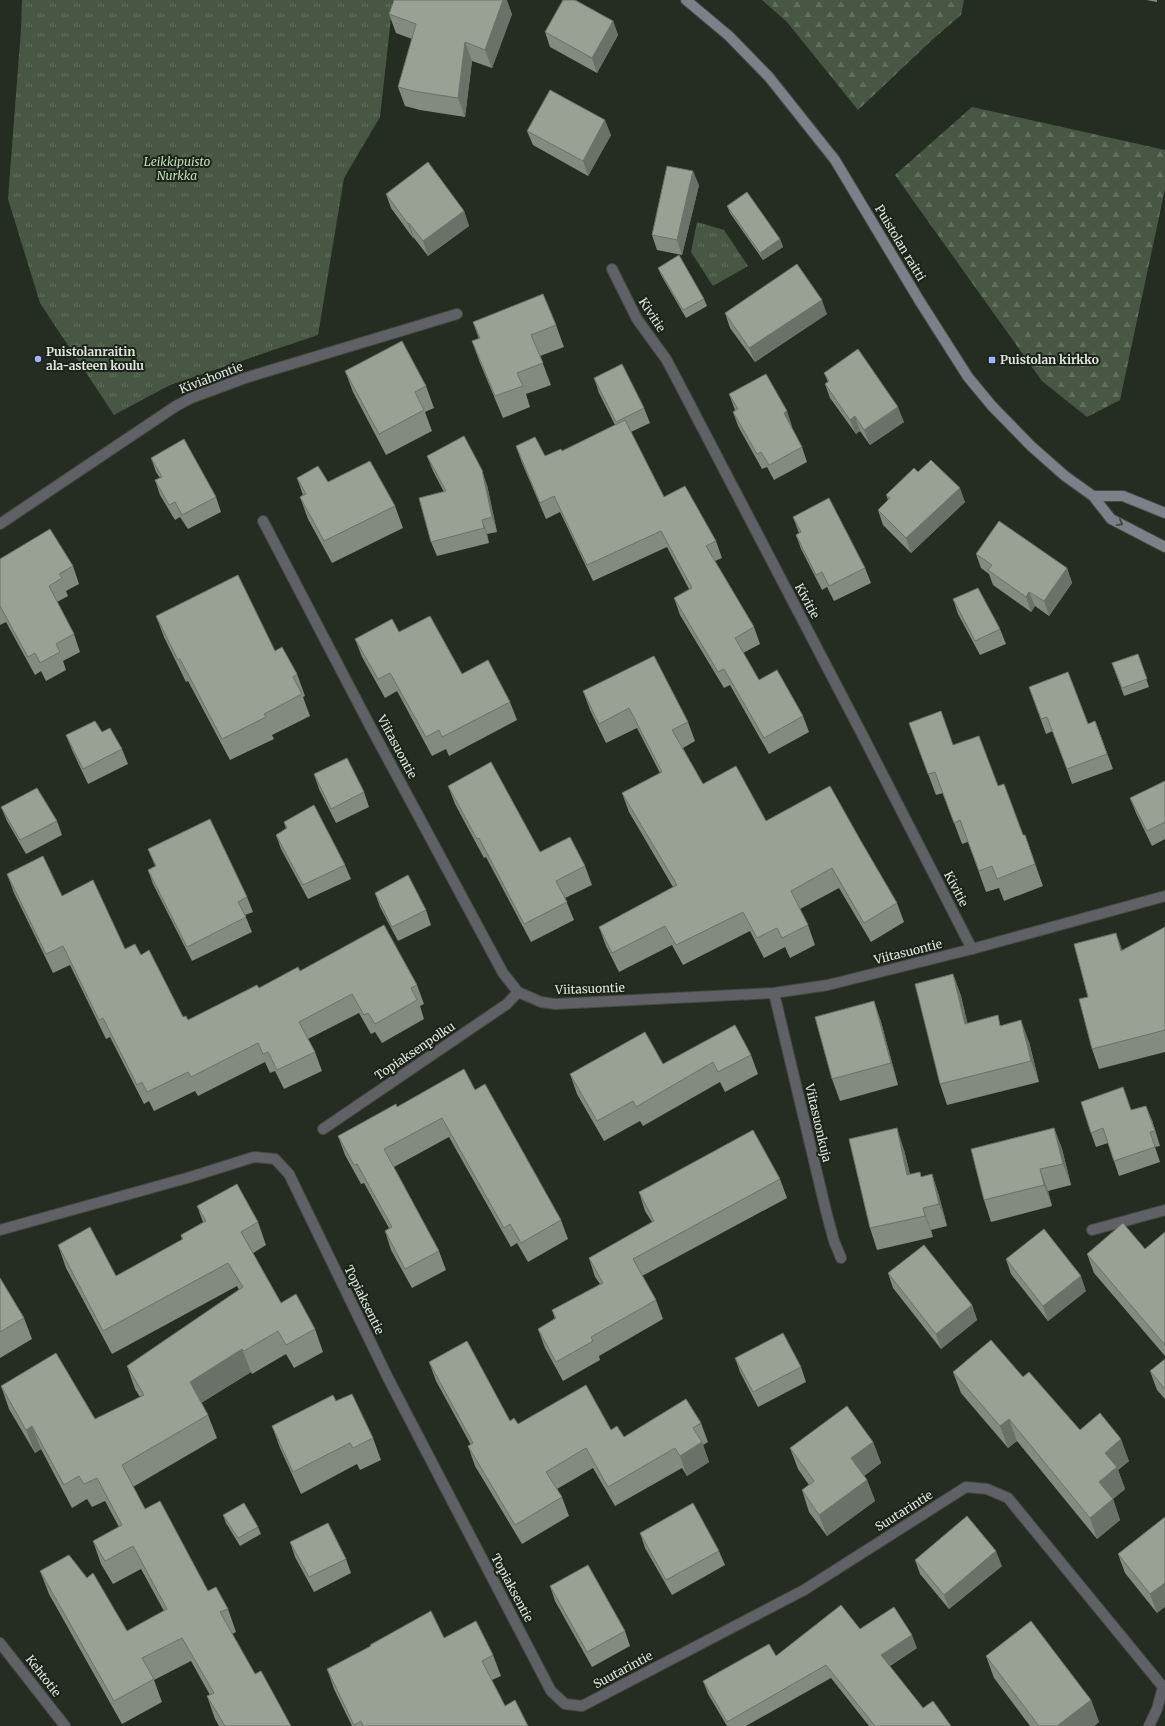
<svg xmlns="http://www.w3.org/2000/svg" width="1165" height="1726" viewBox="0 0 1165 1726" font-family="Merriweather,serif">
<style>
.grass{fill:url(#grass-tufts)}
.forest{fill:url(#forest-firs)}
.lines{fill:none;stroke-linecap:round;stroke-linejoin:round}
.minor-casing{stroke:#434a41;stroke-width:12}
.tertiary-casing{stroke:#434a41;stroke-width:12}
.secondary-casing{stroke:#434a41;stroke-width:12}
.minor{stroke:#5f6167;stroke-width:10}
.tertiary{stroke:#5f6167;stroke-width:10}
.secondary{stroke:#7d7f89;stroke-width:10}
.wall{fill:#838a7f}
.shaded-wall{fill:#6a7168}
.building{fill:#98a194;stroke:#6a7168}
.oneway{stroke:#393f3b}
.poi-dot{fill:#a0b3fd;stroke:#1c2319;stroke-width:1.5}
.labels{text-anchor:middle;stroke-width:4;stroke-linejoin:round;paint-order:stroke}
.park-label{font-size:12px;font-style:italic;fill:#bde1b1;stroke:#1c2319}
.street-label{font-size:12px;fill:#e0e5de;stroke:#1c2319}
.poi-label{font-size:12px;font-weight:bold;fill:#e0e5de;stroke:#1c2319;text-anchor:start}
</style>
<defs>
<pattern id="grass-tufts" width="24" height="20" patternUnits="userSpaceOnUse"><rect width="24" height="20" fill="#485743"/><path d="M3 7l-1-3M5 7V3M7 7l1-3M15 17l-1-3M17 17v-4M19 17l1-3" fill="none" stroke="#626f5e"/></pattern>
<pattern id="forest-firs" width="22" height="20" patternUnits="userSpaceOnUse"><rect width="22" height="20" fill="#485743"/><path d="M5 1l3.5 6h-7zM16 11l3.5 6h-7z" fill="#626f5e"/></pattern>
</defs>
<rect width="100%" height="100%" fill="#252d23"/>
<g class="grass">
<polygon points="22,0 393,0 380,117 344,178 318,335 170,385 114,415 40,303 8,199 21,29"/>
<polygon points="697,222 724,230 748,266 713,286 691,252"/>
</g>
<g class="forest">
<polygon points="762,0 964,0 961,15 933,39 858,110 787,22"/>
<polygon points="972,107 1165,150 1165,189 1120,400 1087,417 1042,381 895,175"/>
</g>
<g class="lines">
<defs>
<g id="minor">
<polyline points="612,269 637,319 666,359 673,372 864,738 972,949"/>
<polyline points="263,521 369,724 503,973 518,992 541,1002 555,1004 774,993 828,985 972,949 1165,896"/>
<polyline points="0,524 176,406 191,398 245,378 457,314"/>
<polyline points="774,993 826,1211 834,1241 841,1258"/>
<polyline points="323,1129 507,1004 518,992"/>
<polyline points="0,1230 187,1178 254,1157 275,1159 289,1174 388,1378 551,1691 565,1704 582,1706 804,1590 966,1487 987,1489 1008,1498 1163,1687 1157,1709 1149,1726"/>
<polyline points="1092,1230 1165,1210"/>
</g>
<polyline id="tertiary" points="0,1643 65,1726"/>
<g id="secondary">
<polyline points="686,0 729,36 769,77 835,160 919,300 968,377 992,406 1031,446 1065,476 1093,496 1111,519 1165,547"/>
<polyline points="1093,496 1123,496 1165,513"/>
</g>
</defs>
<use href="#minor" class="minor-casing"/>
<use href="#tertiary" class="tertiary-casing"/>
<use href="#secondary" class="secondary-casing"/>
<use href="#minor" class="minor"/>
<use href="#tertiary" class="tertiary"/>
<use href="#secondary" class="secondary"/>
</g>
<g class="wall">
<polygon points="1146,0 1157,0 1157,2"/>
<polygon points="389,14 512,14 492,68 472,61 465,117 420,110 405,106 398,87 412,39 396,33"/>
<polygon points="613,21 618,35 597,73 550,47 545,32"/>
<polygon points="527,131 611,135 588,176 533,145"/>
<polygon points="699,185 682,255 657,250 652,235"/>
<polygon points="386,194 464,211 469,226 428,256 414,238 413,238 391,208"/>
<polygon points="727,206 780,239 783,247 763,260 730,213"/>
<polygon points="658,268 704,299 707,306 686,318 661,275"/>
<polygon points="725,313 827,314 755,362 730,328"/>
<polygon points="473,322 556,325 564,347 540,356 551,385 526,394 530,407 503,418 480,363 472,341 479,339"/>
<polygon points="345,371 426,386 434,408 425,412 432,431 386,455 353,392"/>
<polygon points="824,373 904,422 870,445 860,431 856,434 830,398 825,384 828,382"/>
<polygon points="594,378 644,408 650,423 631,432 664,497 716,541 722,558 715,561 754,627 760,644 743,653 759,680 803,716 809,732 769,754 730,685 724,688 680,615 674,598 689,589 667,547 593,581 560,512 546,519 522,463 516,446 545,456 562,451 615,425 599,393"/>
<polygon points="729,394 792,426 791,426 802,447 807,462 774,480 767,467 762,469 738,426 733,412 735,410"/>
<polygon points="427,456 487,485 497,532 487,534 489,543 437,556 431,542 444,492 433,471"/>
<polygon points="151,458 216,497 221,512 188,529 180,517 175,520 160,495 155,480 160,478 156,472"/>
<polygon points="918,472 965,502 911,553 883,525 878,510 888,500 886,495"/>
<polygon points="297,478 328,482 395,506 403,528 332,563 308,519 300,497 303,495"/>
<polygon points="793,517 865,568 871,583 834,601 827,587 822,590 801,549 796,535 799,533"/>
<polygon points="976,554 1067,568 1072,583 1049,616 1035,606 1031,612 993,585 989,574 981,568"/>
<polygon points="0,559 73,566 79,584 66,591 68,596 57,602 74,634 80,652 63,661 66,670 46,681 41,671 35,675 6,622 0,625"/>
<polygon points="953,599 1000,629 1006,644 980,655 958,614"/>
<polygon points="156,616 275,651 297,674 305,696 303,697 310,716 272,735 274,739 230,760 188,681 186,682 164,637"/>
<polygon points="399,632 462,674 510,702 517,720 449,756 446,749 432,756 397,691 385,698 362,657 355,639"/>
<polygon points="1138,654 1149,687 1124,696 1112,663"/>
<polygon points="1029,687 1088,724 1095,721 1113,769 1072,784 1053,731 1046,734"/>
<polygon points="583,691 688,722 695,741 683,748 703,784 766,821 862,843 897,903 904,922 871,942 839,888 800,909 808,925 815,945 790,958 785,947 764,958 750,931 683,965 672,945 619,972 606,946 599,927 673,887 629,812 622,793 660,773 637,728 606,743 590,710"/>
<polygon points="909,723 953,745 998,786 1023,835 1025,835 1043,886 1004,901 999,888 986,892 968,842 962,844 943,793 936,795"/>
<polygon points="102,732 122,749 128,764 88,784 72,750 66,735"/>
<polygon points="314,774 364,792 369,807 336,823 319,789"/>
<polygon points="1165,781 1165,839 1152,846 1136,813 1130,798"/>
<polygon points="448,786 540,852 585,866 592,885 565,898 574,920 531,942 486,857 484,858 455,804"/>
<polygon points="1,807 57,821 62,835 26,854 7,821"/>
<polygon points="284,822 345,865 351,879 308,899 281,849 276,835 286,829"/>
<polygon points="148,849 247,897 253,912 245,915 252,932 192,961 153,884 148,870 155,866"/>
<polygon points="7,874 62,896 125,949 141,955 183,1017 188,1020 259,988 300,971 417,985 424,1004 420,1006 424,1019 382,1043 375,1032 371,1034 359,1013 308,1039 315,1052 322,1071 284,1089 275,1071 270,1073 265,1062 198,1096 195,1091 154,1111 149,1101 144,1104 110,1037 106,1039 70,965 53,973 14,893"/>
<polygon points="375,893 426,910 431,925 398,941 380,907"/>
<polygon points="1165,927 1165,1052 1099,1069 1092,1049 1122,950"/>
<polygon points="953,974 961,996 967,1023 1001,1025 1029,1042 1039,1082 947,1105 940,1084"/>
<polygon points="874,1001 881,1022 898,1085 840,1101 832,1079"/>
<polygon points="751,1055 758,1074 725,1092 720,1082 643,1126 640,1121 604,1141 577,1094 570,1074 663,1064"/>
<polygon points="475,1090 561,1220 568,1239 528,1262 517,1243 511,1247 449,1137 394,1167 439,1251 446,1270 412,1288 391,1250 385,1231 389,1228 364,1183 361,1184 345,1155 338,1136 397,1107"/>
<polygon points="1132,1110 1152,1120 1160,1146 1155,1147 1160,1162 1119,1176 1108,1143 1096,1147 1091,1133"/>
<polygon points="1054,1128 1062,1149 1071,1185 1048,1191 1052,1206 991,1222 984,1200"/>
<polygon points="904,1150 910,1174 922,1177 932,1174 939,1196 947,1226 931,1230 933,1237 877,1250 870,1228"/>
<polygon points="780,1179 787,1198 642,1276 656,1300 663,1319 599,1356 600,1360 563,1381 545,1348 538,1329 555,1319 552,1310 600,1284 595,1277 589,1258 652,1222 645,1211 639,1192"/>
<polygon points="197,1206 258,1222 266,1245 253,1253 281,1303 315,1329 323,1352 294,1368 286,1354 252,1374 251,1372 201,1403 208,1415 217,1438 133,1487 145,1509 208,1591 228,1609 236,1632 232,1634 255,1674 291,1726 219,1726 215,1719 207,1696 210,1695 191,1661 154,1680 162,1702 122,1724 49,1594 40,1571 127,1631 164,1611 141,1569 113,1584 101,1564 93,1541 119,1527 105,1501 92,1507 87,1499 72,1508 41,1449 35,1453 9,1409 1,1386 95,1419 140,1397 135,1389 127,1366 239,1290 237,1286 112,1354 66,1268 58,1245 116,1276 182,1240 181,1235 203,1222"/>
<polygon points="1165,1232 1165,1356 1094,1273 1087,1254 1145,1249"/>
<polygon points="1006,1259 1086,1291 1048,1321 1011,1274"/>
<polygon points="888,1273 972,1305 977,1320 941,1349 893,1288"/>
<polygon points="0,1278 24,1318 32,1339 0,1358"/>
<polygon points="735,1358 801,1367 806,1382 758,1407 740,1372"/>
<polygon points="1165,1359 1165,1399 1157,1390 1150,1371"/>
<polygon points="429,1362 510,1421 518,1424 611,1430 624,1437 701,1423 708,1442 703,1445 709,1462 687,1476 682,1468 615,1506 593,1468 557,1489 562,1497 569,1516 522,1544 475,1466 468,1446 471,1445 436,1381"/>
<polygon points="953,1372 1023,1377 1080,1430 1129,1461 1118,1470 1125,1489 1113,1499 1120,1520 1097,1539 1017,1441 1008,1448 961,1393"/>
<polygon points="336,1401 373,1438 381,1460 360,1470 357,1464 301,1494 280,1448 272,1426"/>
<polygon points="873,1442 881,1463 864,1476 867,1480 875,1501 827,1536 809,1512 802,1490 809,1485 798,1469 790,1448"/>
<polygon points="223,1515 258,1527 261,1534 240,1546 226,1523"/>
<polygon points="1165,1517 1157,1613 1125,1573 1118,1554"/>
<polygon points="640,1533 719,1551 725,1565 672,1595 645,1548"/>
<polygon points="290,1542 346,1559 351,1573 314,1592 295,1557"/>
<polygon points="915,1560 1002,1566 949,1609 920,1574"/>
<polygon points="550,1586 625,1631 630,1646 592,1667 555,1601"/>
<polygon points="860,1629 917,1648 890,1666 923,1708 951,1726 869,1726 831,1678 746,1726 727,1726 708,1694 703,1681 776,1656"/>
<polygon points="444,1638 493,1655 501,1676 492,1680 505,1706 528,1726 352,1726 334,1689 327,1669"/>
<polygon points="986,1656 1091,1700 1099,1722 1094,1726 1030,1726 994,1678"/>
</g>
<g class="shaded-wall">
<polygon points="503,0 507,0 512,14 492,68 485,50"/>
<polygon points="613,21 618,35 597,73 592,58"/>
<polygon points="465,42 472,61 465,117 458,98"/>
<polygon points="605,120 611,135 588,176 583,161"/>
<polygon points="693,171 699,185 682,255 677,240"/>
<polygon points="464,211 469,226 428,256 423,241"/>
<polygon points="409,223 414,238 413,238 408,224"/>
<polygon points="780,239 783,247 763,260 760,253"/>
<polygon points="822,300 827,314 755,362 749,348"/>
<polygon points="898,407 904,422 870,445 864,430"/>
<polygon points="787,411 792,426 790,428 784,413"/>
<polygon points="855,416 860,431 856,434 850,420"/>
<polygon points="482,470 487,485 497,532 492,517"/>
<polygon points="960,488 965,502 911,553 906,538"/>
<polygon points="482,520 487,534 489,543 484,528"/>
<polygon points="1067,568 1072,583 1049,616 1044,601"/>
<polygon points="1029,592 1035,606 1031,612 1026,597"/>
<polygon points="1116,933 1123,952 1121,951"/>
<polygon points="953,974 961,996 973,1045 965,1024"/>
<polygon points="874,1001 881,1022 898,1085 891,1063"/>
<polygon points="1021,1020 1029,1042 1039,1082 1031,1061"/>
<polygon points="1146,1106 1152,1120 1160,1146 1155,1131"/>
<polygon points="897,1128 904,1150 915,1196 907,1175"/>
<polygon points="1054,1128 1062,1149 1071,1185 1063,1164"/>
<polygon points="1040,1169 1048,1191 1052,1206 1044,1185"/>
<polygon points="932,1174 939,1196 947,1226 939,1204"/>
<polygon points="923,1208 931,1230 933,1237 925,1216"/>
<polygon points="1081,1276 1086,1291 1048,1321 1043,1306"/>
<polygon points="972,1305 977,1320 941,1349 936,1334"/>
<polygon points="242,1349 251,1372 198,1405 190,1382"/>
<polygon points="1009,1419 1017,1441 1008,1448 1000,1426"/>
<polygon points="32,1426 41,1449 35,1453 26,1430"/>
<polygon points="1121,1439 1129,1461 1118,1470 1125,1489 1113,1499 1120,1520 1097,1539 1090,1518 1099,1482 1105,1453"/>
<polygon points="702,1442 709,1462 687,1476 680,1456"/>
<polygon points="873,1442 881,1463 859,1479 851,1458"/>
<polygon points="867,1480 875,1501 827,1536 819,1515"/>
<polygon points="996,1551 1002,1566 949,1609 944,1595"/>
<polygon points="1165,1583 1165,1607 1157,1613 1150,1594"/>
<polygon points="912,1635 917,1648 886,1668 881,1655"/>
<polygon points="1091,1700 1099,1722 1094,1726 1057,1726"/>
</g>
<g class="building">
<polygon points="394,0 503,0 485,50 465,42 458,98 413,91 398,87 416,24 389,14"/>
<polygon points="563,0 575,0 613,21 592,58 545,32"/>
<polygon points="550,90 605,120 583,161 527,131"/>
<polygon points="428,162 464,211 423,241 409,223 408,224 386,194"/>
<polygon points="667,166 693,171 677,240 652,235"/>
<polygon points="747,192 780,239 760,253 727,206"/>
<polygon points="679,255 704,299 683,310 658,268"/>
<polygon points="797,264 822,300 749,348 725,313"/>
<polygon points="543,294 556,325 531,335 543,363 517,373 523,386 495,396 472,341 480,338 473,322"/>
<polygon points="402,341 426,386 415,392 424,410 379,434 345,371"/>
<polygon points="858,349 898,407 864,430 855,416 850,420 825,384 829,381 824,373"/>
<polygon points="622,364 644,408 616,422 594,378"/>
<polygon points="766,374 787,411 784,413 802,447 769,465 761,452 757,454 733,412 738,409 729,394"/>
<polygon points="625,420 664,497 685,486 716,541 706,546 754,627 735,638 759,680 777,670 803,716 764,738 724,669 718,672 674,598 692,588 661,531 587,565 554,496 540,503 516,446 535,437 545,456 561,449 562,451"/>
<polygon points="464,436 482,470 492,517 482,520 484,528 431,542 419,498 446,491 427,456"/>
<polygon points="184,439 216,497 182,515 175,502 169,505 155,480 162,477 151,458"/>
<polygon points="931,460 960,488 906,538 878,510 890,498 886,495 914,468 918,472"/>
<polygon points="370,461 395,506 324,541 300,497 306,494 297,478 318,466 328,482"/>
<polygon points="829,498 865,568 829,586 822,572 816,575 796,535 801,532 793,517"/>
<polygon points="999,521 1067,568 1044,601 1029,592 1026,597 988,570 992,565 976,554"/>
<polygon points="50,529 73,566 59,574 62,578 49,586 74,634 56,644 60,652 40,663 35,653 28,657 0,606 0,559"/>
<polygon points="238,575 275,651 282,647 297,674 293,677 302,694 264,714 266,717 222,739 180,659 178,660 156,616"/>
<polygon points="978,588 1000,629 975,641 953,599"/>
<polygon points="430,616 462,674 488,660 510,702 442,737 439,730 426,737 390,673 378,679 355,639 392,619 399,632"/>
<polygon points="1138,654 1147,679 1122,688 1112,663"/>
<polygon points="654,656 688,722 672,730 703,784 736,766 766,821 830,786 862,843 897,903 864,923 832,868 791,891 808,925 782,938 777,928 757,938 743,912 676,945 665,926 612,953 599,927 677,885 622,793 662,772 629,708 599,724 583,691"/>
<polygon points="1068,672 1088,724 1095,721 1107,754 1067,769 1047,717 1041,719 1029,687"/>
<polygon points="941,711 953,745 979,736 998,786 1004,784 1023,835 1025,835 1035,864 997,879 992,866 979,871 960,820 954,823 935,772 928,774 909,723"/>
<polygon points="95,721 102,732 110,728 122,749 83,769 66,735"/>
<polygon points="347,758 364,792 331,809 314,774"/>
<polygon points="491,762 540,852 570,837 585,866 556,881 567,902 524,924 479,838 477,839 448,786"/>
<polygon points="1165,781 1165,822 1147,831 1130,798"/>
<polygon points="37,788 57,821 20,840 1,807"/>
<polygon points="314,805 345,865 303,885 276,835 287,828 284,822"/>
<polygon points="210,819 247,897 238,902 246,917 187,947 148,870 156,866 148,849"/>
<polygon points="43,856 62,896 93,880 125,949 135,944 141,955 149,950 183,1017 186,1016 188,1020 257,985 259,988 298,967 300,971 384,925 417,985 411,988 417,1000 375,1024 368,1013 364,1015 352,994 299,1022 315,1052 277,1070 268,1052 263,1054 258,1043 191,1077 188,1072 147,1092 142,1082 137,1085 103,1018 99,1020 63,946 46,954 7,874"/>
<polygon points="408,875 426,910 392,927 375,893"/>
<polygon points="1165,927 1165,1030 1092,1049 1079,999 1088,997 1074,944 1116,933 1121,951"/>
<polygon points="953,974 965,1024 998,1015 1000,1026 1021,1020 1031,1061 940,1084 915,984"/>
<polygon points="874,1001 891,1063 832,1079 815,1017"/>
<polygon points="735,1025 751,1055 718,1072 713,1062 636,1107 633,1101 597,1121 570,1074 645,1032 663,1064"/>
<polygon points="464,1069 475,1090 485,1084 561,1220 521,1243 510,1224 504,1228 442,1118 384,1149 439,1251 405,1269 385,1231 392,1227 357,1164 354,1165 338,1136 396,1104 397,1107"/>
<polygon points="1123,1087 1131,1110 1146,1106 1155,1131 1150,1132 1155,1147 1114,1161 1103,1128 1091,1133 1081,1102"/>
<polygon points="897,1128 907,1175 920,1172 921,1177 932,1174 939,1204 923,1208 925,1216 870,1228 849,1139"/>
<polygon points="1054,1128 1063,1164 1040,1169 1044,1185 984,1200 971,1149"/>
<polygon points="753,1130 780,1179 633,1259 656,1300 591,1337 593,1341 556,1362 538,1329 556,1318 552,1310 603,1283 589,1258 654,1221 639,1192"/>
<polygon points="237,1184 258,1222 241,1232 281,1303 296,1294 315,1329 286,1345 278,1331 244,1351 242,1349 190,1382 208,1415 122,1465 145,1509 160,1501 208,1591 216,1587 228,1609 220,1612 255,1674 261,1671 291,1726 225,1726 207,1696 214,1693 182,1638 142,1658 154,1679 114,1701 40,1571 69,1555 87,1578 93,1573 127,1631 167,1609 133,1546 105,1561 93,1541 122,1525 97,1478 84,1484 79,1476 64,1485 32,1426 26,1430 1,1386 56,1353 95,1419 144,1395 127,1366 243,1287 228,1263 103,1331 58,1245 90,1227 116,1276 183,1239 181,1235 206,1221 197,1206"/>
<polygon points="1123,1223 1145,1249 1165,1232 1165,1345 1087,1254"/>
<polygon points="1044,1229 1081,1276 1043,1306 1006,1259"/>
<polygon points="924,1245 972,1305 936,1334 888,1273"/>
<polygon points="0,1278 24,1318 0,1332"/>
<polygon points="783,1333 801,1367 753,1392 735,1358"/>
<polygon points="991,1340 1023,1377 1029,1372 1080,1430 1100,1413 1121,1439 1105,1453 1117,1467 1099,1482 1113,1499 1090,1518 1009,1419 1000,1426 953,1372"/>
<polygon points="467,1341 510,1421 514,1418 518,1424 586,1385 611,1430 617,1426 624,1437 686,1399 701,1423 693,1428 702,1442 680,1456 675,1448 608,1487 586,1448 546,1472 562,1497 515,1525 468,1446 473,1443 429,1362"/>
<polygon points="1165,1359 1165,1389 1150,1371"/>
<polygon points="352,1394 373,1438 353,1448 350,1443 293,1472 272,1426 333,1395 336,1401"/>
<polygon points="847,1406 873,1442 851,1458 867,1480 819,1515 802,1490 814,1481 790,1448"/>
<polygon points="244,1503 258,1527 238,1538 223,1515"/>
<polygon points="693,1503 719,1551 666,1580 640,1533"/>
<polygon points="967,1516 996,1551 944,1595 915,1560"/>
<polygon points="1165,1517 1165,1583 1150,1594 1118,1554"/>
<polygon points="328,1523 346,1559 309,1577 290,1542"/>
<polygon points="588,1565 625,1631 587,1652 550,1586"/>
<polygon points="841,1605 860,1629 894,1607 912,1635 881,1655 923,1708 933,1701 951,1726 875,1726 826,1665 727,1722 703,1681 769,1644 776,1656"/>
<polygon points="431,1611 444,1638 476,1621 493,1655 482,1661 505,1706 515,1700 528,1726 363,1726 361,1721 354,1725 327,1669 371,1646 370,1645"/>
<polygon points="1031,1621 1091,1700 1057,1726 1039,1726 986,1656"/>
</g>
<defs><path id="oneway-chevron" d="M-2-3.5L2.5 0L-2 3.5" fill="none" stroke-width="1.6" stroke-linecap="round" stroke-linejoin="round"/></defs>
<use class="oneway" href="#oneway-chevron" transform="translate(1120 523) rotate(27)"/>
<g class="poi-dot">
<circle cx="38" cy="359" r="4"/>
<rect x="988" y="356" width="8" height="8" rx="2"/>
</g>
<g class="labels">
<g class="park-label">
<text x="177" y="166">Leikkipuisto<tspan x="177" dy="14">Nurkka</tspan></text>
</g>
<g class="street-label">
<text transform="translate(900 243) rotate(59)" y="4">Puistolan raitti</text>
<text transform="translate(652 315) rotate(57)" y="4">Kivitie</text>
<text transform="translate(211 378) rotate(-21)" y="4">Kiviahontie</text>
<text transform="translate(807 601) rotate(62)" y="4">Kivitie</text>
<text transform="translate(397 747) rotate(62)" y="4">Viitasuontie</text>
<text transform="translate(956 889) rotate(63)" y="4">Kivitie</text>
<text transform="translate(908 952) rotate(-14)" y="4">Viitasuontie</text>
<text transform="translate(590 989) rotate(-2)" y="4">Viitasuontie</text>
<text transform="translate(415 1051) rotate(-34)" y="4">Topiaksenpolku</text>
<text transform="translate(818 1123) rotate(77)" y="4">Viitasuonkuja</text>
<text transform="translate(364 1300) rotate(64)" y="4">Topiaksentie</text>
<text transform="translate(904 1511) rotate(-32)" y="4">Suutarintie</text>
<text transform="translate(512 1588) rotate(62)" y="4">Topiaksentie</text>
<text transform="translate(623 1670) rotate(-28)" y="4">Suutarintie</text>
<text transform="translate(43 1676) rotate(52)" y="4">Kehtotie</text>
</g>
<g class="poi-label">
<text x="46" y="356">Puistolanraitin<tspan x="46" dy="14">ala-asteen koulu</tspan></text>
<text x="1000" y="364">Puistolan kirkko</text>
</g>
</g>
</svg>
